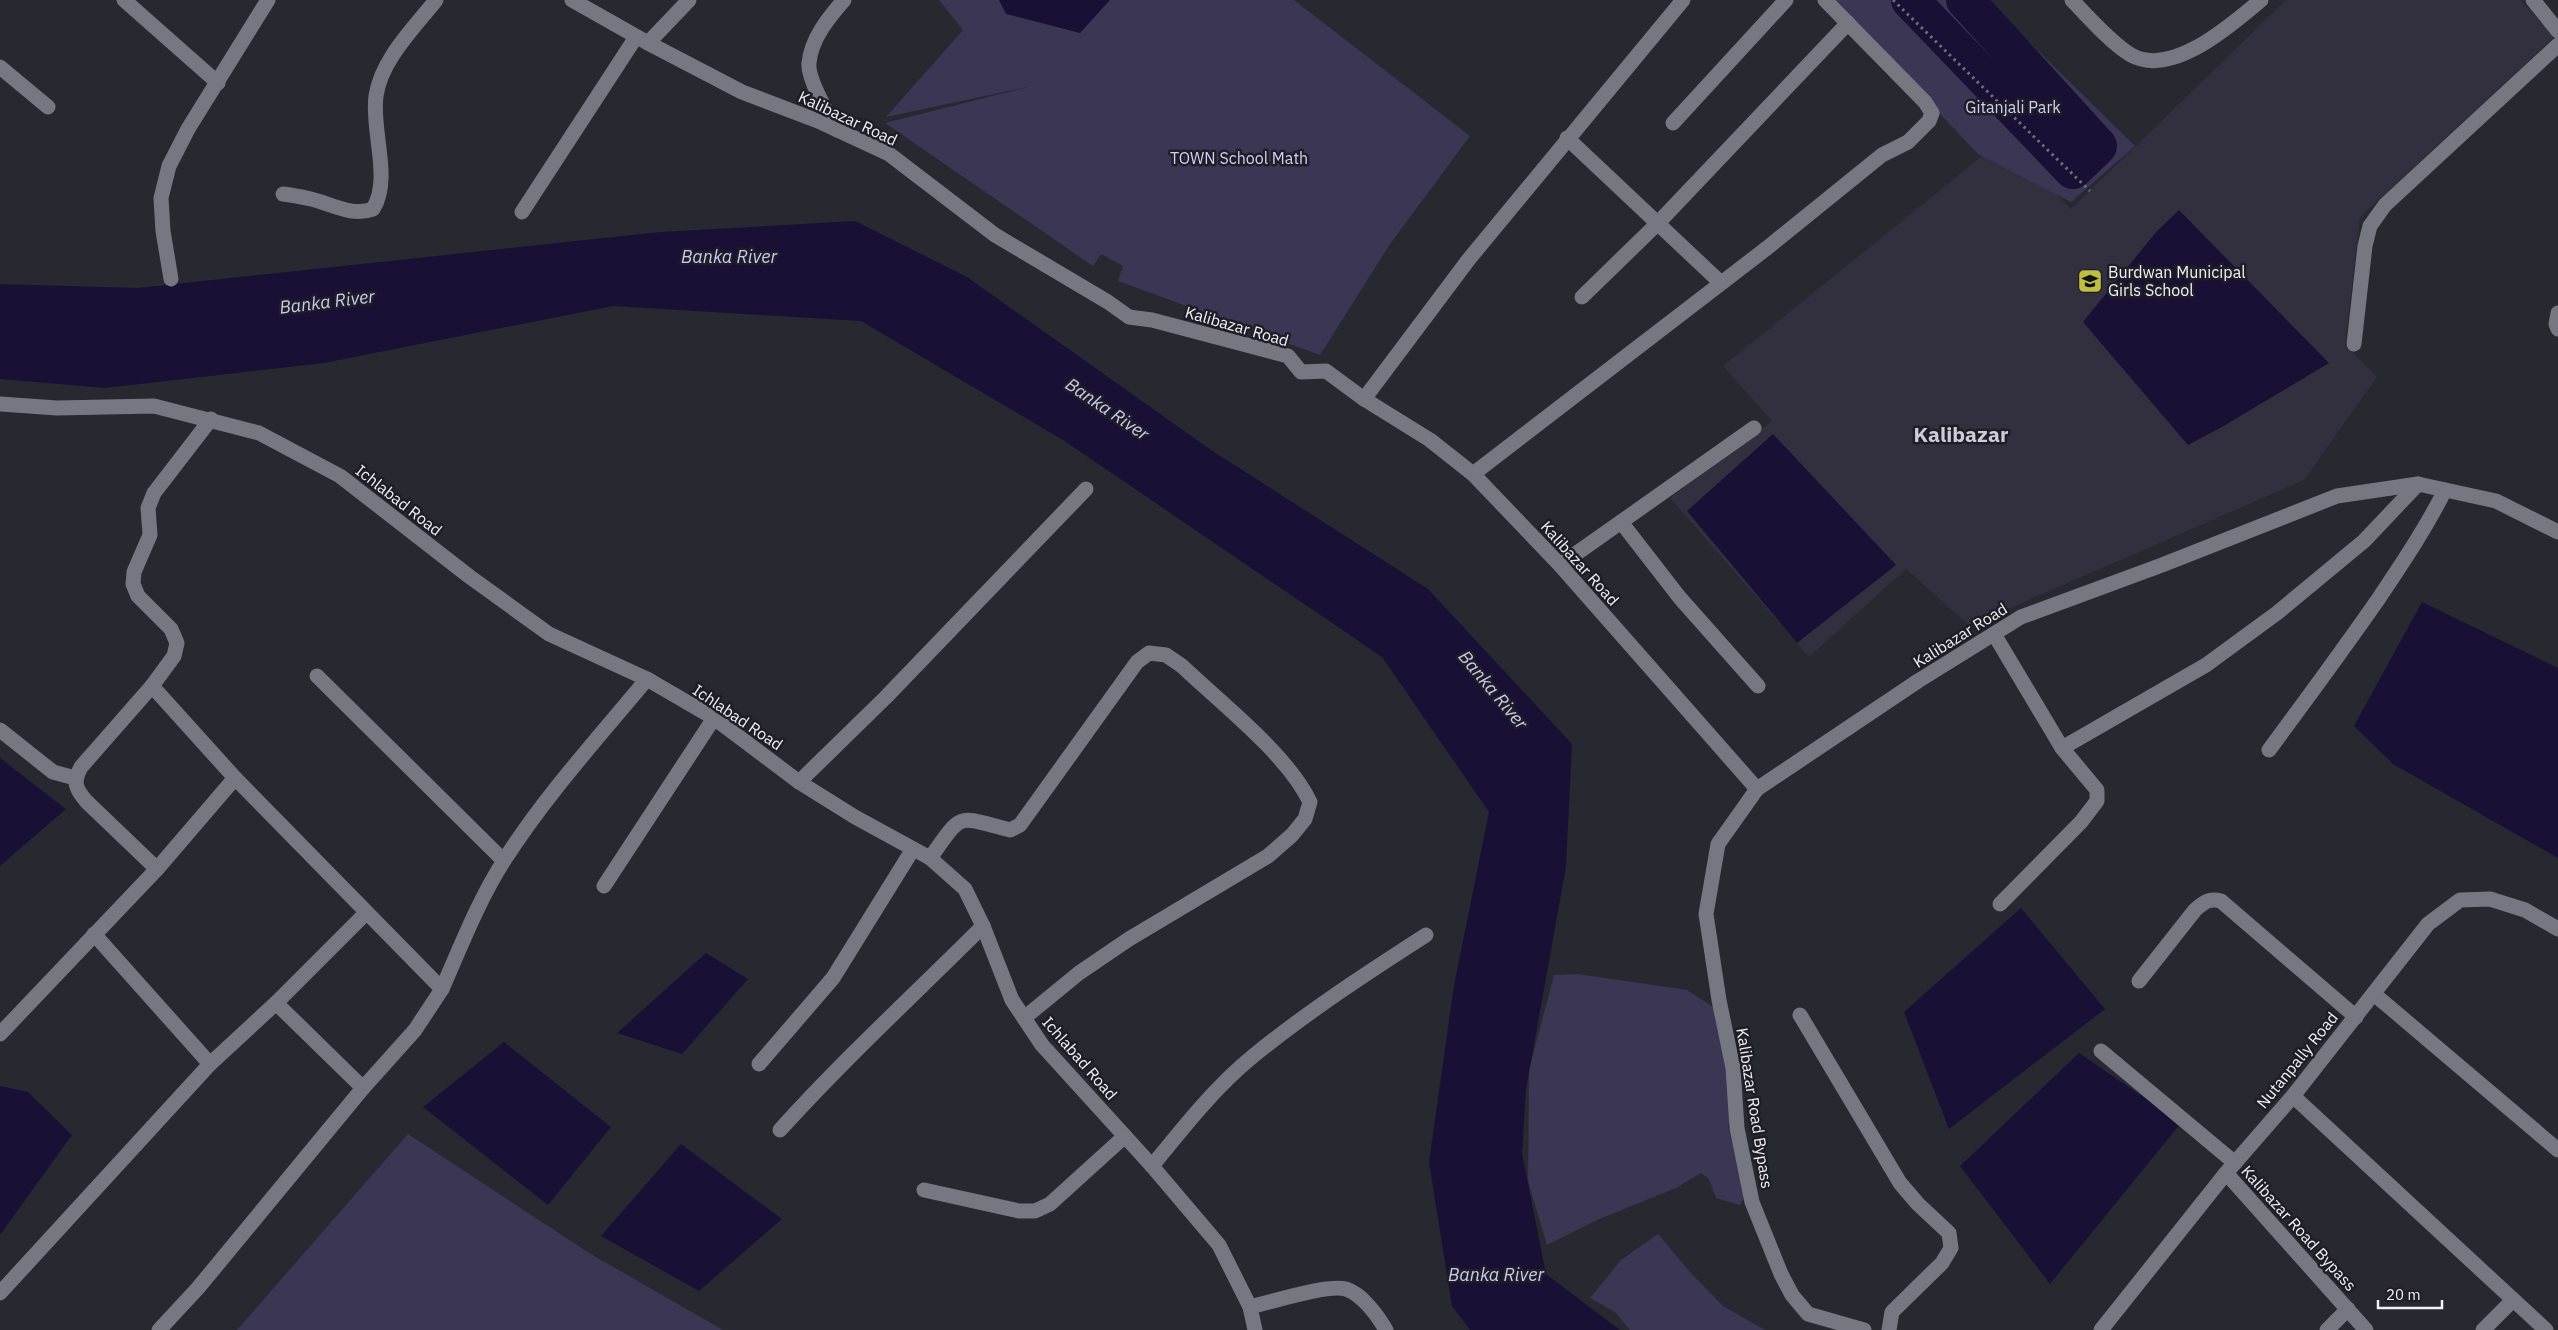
<svg xmlns="http://www.w3.org/2000/svg" width="2558" height="1330" viewBox="0 0 2558 1330" font-family="'IBM Plex Sans',sans-serif">
<style>
.built{fill:#32303f}
.green{fill:#3a3653}
.water{fill:#191135}
.lines{fill:none;stroke-linecap:round;stroke-linejoin:round}
.river{stroke:#191135;stroke-width:38}
.path{stroke:#6f6f76;stroke-width:3;stroke-dasharray:2.5 4;stroke-linecap:butt}
.street{stroke:#777781;stroke-width:15}
.labels{text-anchor:middle;stroke-width:5;stroke-linejoin:round;paint-order:stroke}
.park-label{font-size:16px;fill:#d2cef9;stroke:#1f1e26}
.street-label{font-size:16px;fill:#f1f0f6;stroke:#1f1e26}
.poi-label{font-size:16px;fill:#f1f0f6;stroke:#1f1e26;text-anchor:start}
.water-label{font-size:18px;font-style:italic;fill:#cdc9f3;stroke:#1f1e26}
.district-label{font-size:21px;font-weight:bold;fill:#cdccd7;stroke:#1f1e26}
</style>
<rect width="100%" height="100%" fill="#282830"/>
<polygon class="built" points="2286,0 2521,0 2554,37 2360,217 2345,345 2377,377 2304,480 2008,609 1972,628 1906,569 1809,657 1670,498 1772,421 1723,366 2003,139 2071,209"/>
<g class="green">
<polygon points="939,0 1294,0 1470,136 1390,244 1320,355 1118,281 1123,266 1101,254 1093,266 885,123 1032,86 886,117 963,30"/>
<polygon points="1832,0 1986,0 2135,146 2071,202 1978,154"/>
<polygon points="1578,974 1687,990 1713,1007 1736,1107 1728,1126 1745,1196 1740,1205 1716,1198 1709,1179 1701,1173 1676,1188 1597,1220 1547,1245 1528,1181 1529,1070 1554,975"/>
<polygon points="408,1134 589,1253 723,1330 237,1330"/>
<polygon points="1658,1234 1690,1272 1723,1306 1765,1330 1630,1330 1615,1312 1590,1298 1621,1260"/>
</g>
<g class="water">
<polygon points="999,0 1110,0 1080,33 1006,14"/>
<polygon points="2179,210 2329,363 2222,427 2188,445 2083,322 2157,231"/>
<polygon points="855,221 967,277 1211,450 1428,589 1572,744 1566,867 1526,1089 1522,1153 1546,1274 1620,1330 1470,1330 1452,1306 1429,1162 1454,985 1489,812 1382,657 1063,440 861,321 613,306 324,363 105,388 0,379 0,284 138,288 660,232"/>
<polygon points="1773,434 1896,565 1797,643 1687,511"/>
<polygon points="2422,602 2558,668 2558,858 2393,764 2354,726"/>
<polygon points="0,758 66,809 0,866"/>
<polygon points="2021,908 2105,1009 1949,1129 1904,1012"/>
<polygon points="706,953 748,979 682,1054 617,1033"/>
<polygon points="504,1042 611,1127 548,1205 423,1107"/>
<polygon points="2079,1053 2181,1123 2050,1284 1960,1166"/>
<polygon points="0,1086 28,1092 72,1135 0,1235"/>
<polygon points="681,1144 782,1219 699,1291 601,1236"/>
</g>
<g class="lines">
<polyline class="river" points="1910,0 2073,170 2098,146 1965,0"/>
<polyline class="path" points="1893,0 2090,191"/>
<g class="street">
<polyline points="124,0 218,83"/>
<polyline points="572,0 648,43 742,92 818,121 889,154 995,235 1108,302 1129,317 1152,320 1288,356 1301,372 1326,371 1364,399 1430,440 1473,474 1560,565 1757,789 1918,681 2021,617 2162,565 2337,496 2418,484 2496,501 2558,532"/>
<path d="M2072,0c15,16 40,44 59,55 41,23 100,-30 130,-55"/>
<polyline points="2533,0 2558,31"/>
<polyline points="648,43 689,0"/>
<polyline points="0,67 48,107"/>
<polyline points="1673,123 1786,0"/>
<path d="M837,130c-8,-14 -30,-52 -28,-67 2,-24 20,-46 35,-63"/>
<polyline points="1567,138 1721,283"/>
<path d="M283,194c9,1 19,3 28,5 21,5 41,18 62,10 19,-30 -2,-79 3,-113 5,-36 38,-68 60,-96"/>
<polyline points="522,212 636,37"/>
<polyline points="171,279 163,231 161,198 169,166 188,129 268,0"/>
<polyline points="1582,297 1658,223 1848,23"/>
<polyline points="2558,313 2556,324 2558,329"/>
<polyline points="2354,344 2365,246 2370,226 2385,205 2558,45"/>
<polyline points="1364,399 1469,259 1683,0"/>
<polyline points="0,404 57,408 154,406 259,433 340,476 470,577 549,634 647,679 714,718 799,782 855,817 930,858 965,889 983,926 1012,1000 1042,1045 1152,1166 1219,1245 1250,1307 1255,1330"/>
<polyline points="1473,474 1767,248 1882,155 1908,142 1929,121 1932,113 1925,102 1825,0"/>
<polyline points="1621,522 1680,598 1758,686"/>
<polyline points="1560,565 1754,428"/>
<polyline points="1994,634 2062,748 2097,790 2097,801 2081,822 2000,904"/>
<polyline points="317,676 503,860"/>
<polyline points="0,730 53,772 75,778"/>
<polyline points="2062,748 2206,665 2277,613 2364,541 2418,484"/>
<path d="M2269,750c37,-50 74,-100 110,-152 24,-36 47,-70 66,-108"/>
<polyline points="799,782 886,697 1086,489"/>
<polyline points="1757,789 1718,844 1706,914 1719,1000 1733,1068 1737,1128 1752,1202 1781,1274 1792,1295 1808,1314 1864,1330"/>
<path d="M930,858c34,-47 25,-42 80,-28l10,-5 117,-163 12,-9 17,2 16,11c40,38 105,88 128,136l-5,17 -13,16 -24,21 -139,83 -50,34 -55,45"/>
<path d="M157,869l-71,-68c-11,-13 -13,-19 -5,-34l71,-81 22,-30 3,-13 -6,-14 -33,-33 -5,-12 1,-12 16,-37 -2,-27 6,-15 57,-74"/>
<polyline points="604,886 714,718"/>
<polyline points="94,934 210,1064"/>
<path d="M2139,981l56,-71c9,-8 14,-12 26,-9l135,116"/>
<path d="M442,989c19,-43 37,-90 63,-130 41,-64 93,-121 142,-180"/>
<polyline points="2374,994 2558,1150"/>
<polyline points="276,1003 363,1088"/>
<polyline points="1800,1015 1900,1183 1918,1204 1949,1233 1951,1248 1942,1263 1892,1312 1889,1330"/>
<polyline points="0,1034 157,869 235,778 152,686"/>
<polyline points="2101,1051 2235,1163"/>
<polyline points="759,1064 833,978 913,849"/>
<polyline points="2293,1096 2546,1330"/>
<path d="M780,1130c64,-71 135,-136 203,-204"/>
<path d="M1152,1166c30,-37 63,-79 100,-109 55,-45 115,-84 174,-122"/>
<polyline points="2226,1173 2366,1330"/>
<polyline points="924,1190 1019,1211 1035,1211 1050,1204 1125,1136"/>
<polyline points="0,1293 210,1064 276,1003 366,913"/>
<path d="M1250,1307c22,-5 77,-23 96,-18 16,5 32,27 40,41"/>
<polyline points="159,1330 198,1288 363,1088 415,1030 442,989 235,778"/>
<polyline points="2101,1330 2226,1173 2293,1096 2428,924 2460,900 2490,899 2525,910 2558,929"/>
<polyline points="2327,1330 2348,1309"/>
<polyline points="2483,1330 2513,1300"/>
</g>
</g>
<defs>
<symbol id="school-square" viewBox="-11 -11 22 22"><rect x="-9" y="-9" width="18" height="18" rx="4" fill="#bebf42" stroke="#1f1e26"/><path d="M0-5L7-2L0 1L-7-2ZM-4 1L0 2.5L4 1V4Q0 6-4 4Z" fill="#111"/></symbol>
</defs>
<g fill-rule="evenodd">
<use href="#school-square" x="2076" y="267" width="28" height="28"/>
</g>
<g class="labels">
<g class="park-label">
<text x="2013" y="113">Gitanjali Park</text>
<text x="1239" y="164">TOWN School Math</text>
</g>
<g class="street-label">
<text transform="translate(848 118) rotate(25)" y="6">Kalibazar Road</text>
<text transform="translate(1237 326) rotate(16)" y="6">Kalibazar Road</text>
<text transform="translate(399 500) rotate(38)" y="6">Ichlabad Road</text>
<text transform="translate(1580 563) rotate(48)" y="6">Kalibazar Road</text>
<text transform="translate(1960 635) rotate(-32)" y="6">Kalibazar Road</text>
<text transform="translate(738 717) rotate(34)" y="6">Ichlabad Road</text>
<text transform="translate(1080 1058) rotate(49)" y="6">Ichlabad Road</text>
<text transform="translate(2297 1060) rotate(-51)" y="6">Nutanpally Road</text>
<text transform="translate(1755 1108) rotate(81)" y="6">Kalibazar Road Bypass</text>
<text transform="translate(2299 1228) rotate(48)" y="6">Kalibazar Road Bypass</text>
</g>
<g class="poi-label">
<text x="2108" y="278">Burdwan Municipal<tspan x="2108" dy="18">Girls School</tspan></text>
</g>
<g class="water-label">
<text x="729" y="263">Banka River</text>
<text transform="translate(327 302) rotate(-7)" y="6">Banka River</text>
<text transform="translate(1107 409) rotate(34)" y="6">Banka River</text>
<text transform="translate(1493 690) rotate(50)" y="6">Banka River</text>
<text x="1496" y="1281">Banka River</text>
</g>
<g class="district-label">
<text x="1961" y="442">Kalibazar</text>
</g>
</g>
<path d="M2378 1300v8h64v-8" fill="none" stroke="#f1f0f6" stroke-width="2.5"/>
<text x="2386" y="1300" font-size="15" fill="#f1f0f6" stroke="#1f1e26" stroke-width="4" paint-order="stroke">20 m</text>
</svg>
